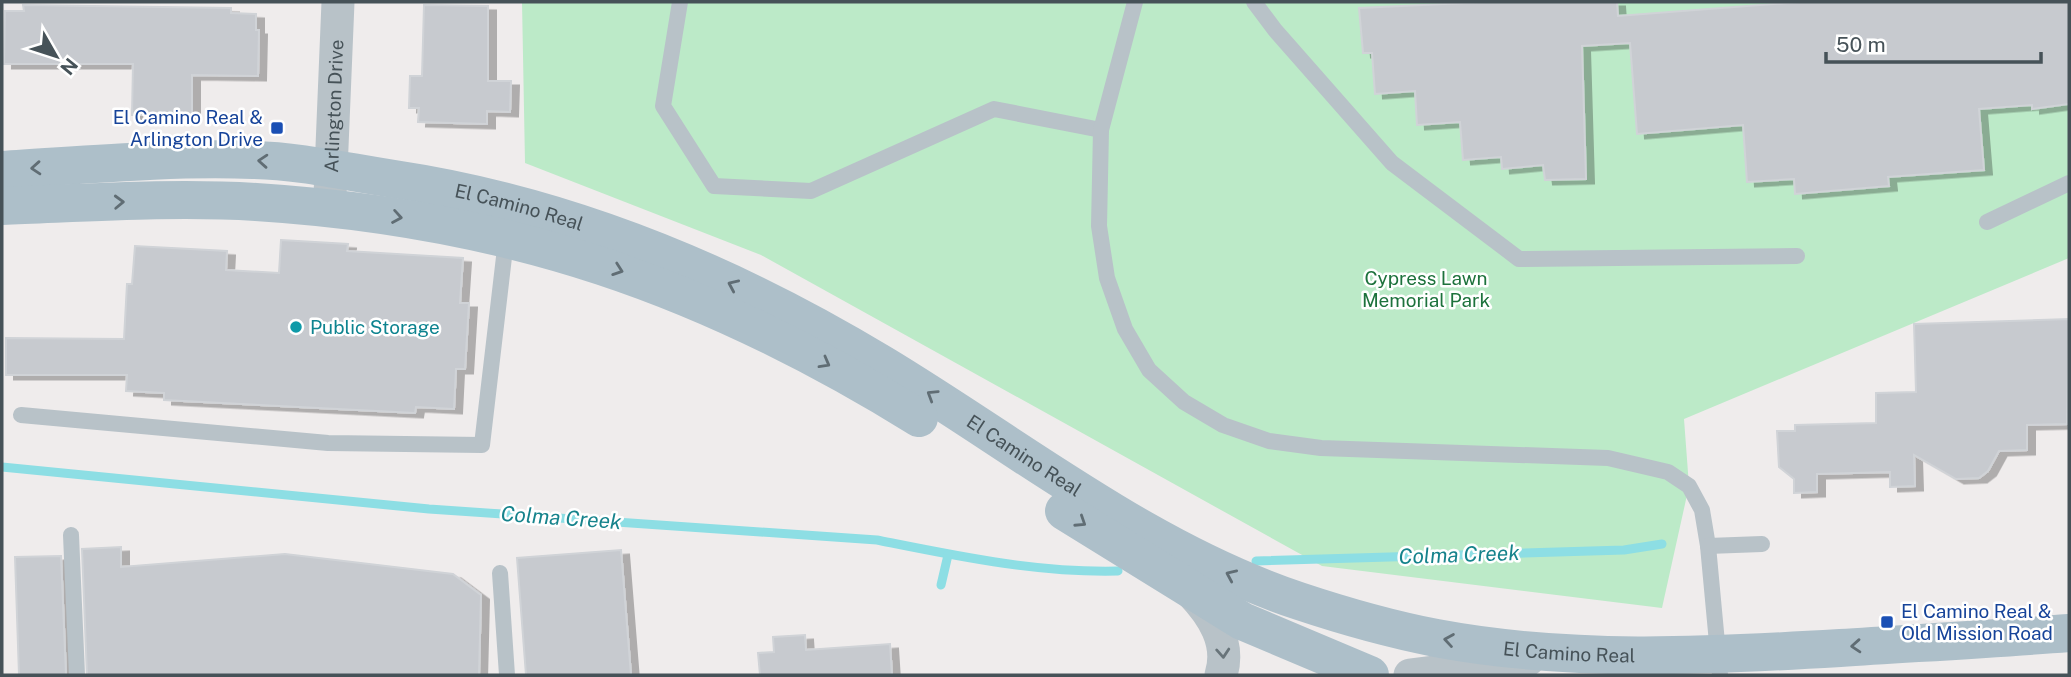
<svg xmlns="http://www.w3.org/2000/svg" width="2071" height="677" viewBox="0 0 2071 677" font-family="'Public Sans',sans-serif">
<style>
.green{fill:#bceac8}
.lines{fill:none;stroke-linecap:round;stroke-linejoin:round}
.stream{stroke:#8ddee4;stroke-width:9}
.building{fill:#c7cacf;stroke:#d0d3d7;stroke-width:2;filter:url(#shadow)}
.service{stroke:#b8c2c8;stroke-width:16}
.minor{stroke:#b8c2c8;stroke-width:33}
.primary{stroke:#adbfc9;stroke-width:38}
.oneway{stroke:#606d74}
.oneway2{stroke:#68747a}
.transit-dot{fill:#1a4fb4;stroke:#fff;stroke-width:2.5}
.culture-dot{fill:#0f9aa8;stroke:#fff;stroke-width:2.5}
.labels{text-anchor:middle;stroke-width:5;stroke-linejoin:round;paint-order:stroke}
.street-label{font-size:19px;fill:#465258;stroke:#fff}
.transit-label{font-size:19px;fill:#164399;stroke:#fff;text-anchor:end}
.park-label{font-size:19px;fill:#1d723c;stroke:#fff}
.culture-label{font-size:19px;fill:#0d838f;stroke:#fff;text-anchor:start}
.water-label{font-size:21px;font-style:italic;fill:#16838c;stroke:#fff}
</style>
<defs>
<filter id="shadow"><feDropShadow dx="8" dy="4.5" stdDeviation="0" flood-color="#0004"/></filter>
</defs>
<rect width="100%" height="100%" fill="#efecec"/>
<polygon class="green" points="522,2 2069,2 2069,258 1684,419 1689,486 1662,608 1322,566 761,255 525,163"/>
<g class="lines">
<g class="stream">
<path d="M2,467l427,42 448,31c80,16 159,33 241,31"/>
<polyline points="1256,561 1624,550 1662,544"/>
<polyline points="941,585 948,555"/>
</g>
</g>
<g class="building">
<polygon points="1487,2 1617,2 1618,16 1800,2 2069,2 2069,104 2032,109 2032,105 1979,109 1984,170 1888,177 1889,186 1795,194 1794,179 1747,182 1743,125 1637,134 1630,43 1582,46 1586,179 1545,180 1543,165 1502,169 1501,157 1463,160 1460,122 1417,125 1415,91 1375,94 1372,53 1363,53 1359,8"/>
<polygon points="23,5 231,8 231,13 256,14 256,30 259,30 258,76 192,75 192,114 132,115 133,64 4,64 5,11 24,11"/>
<polygon points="424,5 488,6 488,81 511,81 510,112 487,111 487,124 418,122 419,108 409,108 410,76 422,76"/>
<polygon points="281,240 348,244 347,251 463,258 460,303 469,303 465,369 456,369 454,409 416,407 415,413 164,400 164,393 126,391 127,375 6,375 6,338 124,339 127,284 132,284 135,246 227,251 226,270 279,273"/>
<polygon points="2069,319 2067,424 2027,425 2027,450 1999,451 1988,471 1979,478 1956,479 1914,455 1915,486 1890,487 1890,472 1817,474 1817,492 1794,493 1794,479 1779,467 1777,431 1795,431 1795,425 1876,423 1876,393 1916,392 1914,324"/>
<polygon points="121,547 121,567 285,554 453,574 481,595 479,675 87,675 82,549"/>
<polygon points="621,550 631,675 526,675 517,558"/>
<polygon points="61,556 66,675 19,675 15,557"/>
<polygon points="805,635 806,650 890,644 892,675 760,675 758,653 774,652 773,637"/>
</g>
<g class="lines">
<g class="service">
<polyline points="680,2 663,106 714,186 811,191 994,109 1101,130"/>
<polyline points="1135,2 1101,130 1099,226 1107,278 1125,329 1149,370 1184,402 1223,425 1269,441 1321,448 1608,458 1668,472 1689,486 1702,510 1708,546 1720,675"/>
<polyline points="1254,2 1275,30 1392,163 1519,259 1797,256"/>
<polyline points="1987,222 2069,183"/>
<polyline points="21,415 328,443 482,445 506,240"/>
<polyline points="71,535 77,675"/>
<polyline points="1708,546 1762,544"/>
<polyline points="500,573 507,675"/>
</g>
<g class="minor">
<path id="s1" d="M330,195l8,-193"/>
<path d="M1191,592c22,23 40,51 30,83"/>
<polyline points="1410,675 1528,660"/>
</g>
<g class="primary">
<path id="s2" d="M2,170c83,-5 167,-13 251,-10 48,1 94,12 141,19 173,26 339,95 488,185 136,82 264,186 417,237 45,15 91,28 137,37 133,25 270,18 404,10 76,-5 153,-9 229,-15"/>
<path d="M2,206c84,-3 170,-9 254,-4 253,16 448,83 663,216"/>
<polyline points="1064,511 1242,621 1370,675"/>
</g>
</g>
<defs><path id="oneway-chevron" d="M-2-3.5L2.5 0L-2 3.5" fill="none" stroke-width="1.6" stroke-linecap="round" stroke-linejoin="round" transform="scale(1.75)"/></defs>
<g class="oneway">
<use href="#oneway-chevron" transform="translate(263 161) rotate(-176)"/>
<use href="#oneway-chevron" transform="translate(36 168) rotate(176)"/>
<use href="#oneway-chevron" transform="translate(119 202) rotate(-2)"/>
<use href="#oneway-chevron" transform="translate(397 217) rotate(10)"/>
<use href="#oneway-chevron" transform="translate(618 270) rotate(19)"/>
<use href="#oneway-chevron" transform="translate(733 285) rotate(-156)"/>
<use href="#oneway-chevron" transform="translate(825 363) rotate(29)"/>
<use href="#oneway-chevron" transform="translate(932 395) rotate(-148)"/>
<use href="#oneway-chevron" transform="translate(1081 522) rotate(33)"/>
<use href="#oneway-chevron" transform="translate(1231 575) rotate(-156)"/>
<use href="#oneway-chevron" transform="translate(1449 640) rotate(-171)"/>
<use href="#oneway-chevron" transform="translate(1856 646) rotate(176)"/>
</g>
<use class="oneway2" href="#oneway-chevron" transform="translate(1223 653) rotate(86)"/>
<g class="transit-dot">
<rect x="270" y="121" width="14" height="14" rx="3.5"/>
<rect x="1880" y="615" width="14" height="14" rx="3.5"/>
</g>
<circle class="culture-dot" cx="296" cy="327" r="7"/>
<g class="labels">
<g class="street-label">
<text dy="7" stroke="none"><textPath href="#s1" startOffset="89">Arlington Drive</textPath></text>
<text dy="7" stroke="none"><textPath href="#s2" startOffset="522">El Camino Real</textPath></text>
<text dy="7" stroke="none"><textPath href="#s2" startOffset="1088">El Camino Real</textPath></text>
<text dy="7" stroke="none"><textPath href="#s2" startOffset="1676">El Camino Real</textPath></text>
</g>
<g class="transit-label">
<text x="263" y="124">El Camino Real &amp;<tspan x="263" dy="22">Arlington Drive</tspan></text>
<text x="1901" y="618" text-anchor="start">El Camino Real &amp;<tspan x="1901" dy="22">Old Mission Road</tspan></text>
</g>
<g class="park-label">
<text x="1426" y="285">Cypress Lawn<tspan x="1426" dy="22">Memorial Park</tspan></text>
</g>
<g class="culture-label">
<text x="310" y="334">Public Storage</text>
</g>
<g class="water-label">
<text transform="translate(561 518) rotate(4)" y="7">Colma Creek</text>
<text transform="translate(1459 555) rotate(-2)" y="7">Colma Creek</text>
</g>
</g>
<rect width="2071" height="677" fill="none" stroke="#465258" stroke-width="7"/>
<g transform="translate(56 56) rotate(129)" stroke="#ffffff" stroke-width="5" paint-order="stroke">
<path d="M0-5L12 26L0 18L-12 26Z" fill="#465258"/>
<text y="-10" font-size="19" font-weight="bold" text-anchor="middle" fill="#465258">N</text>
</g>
<path d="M1826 52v10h215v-10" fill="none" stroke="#465258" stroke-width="3.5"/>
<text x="1836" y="52" font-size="21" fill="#465258" stroke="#ffffff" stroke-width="5" paint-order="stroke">50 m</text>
</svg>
